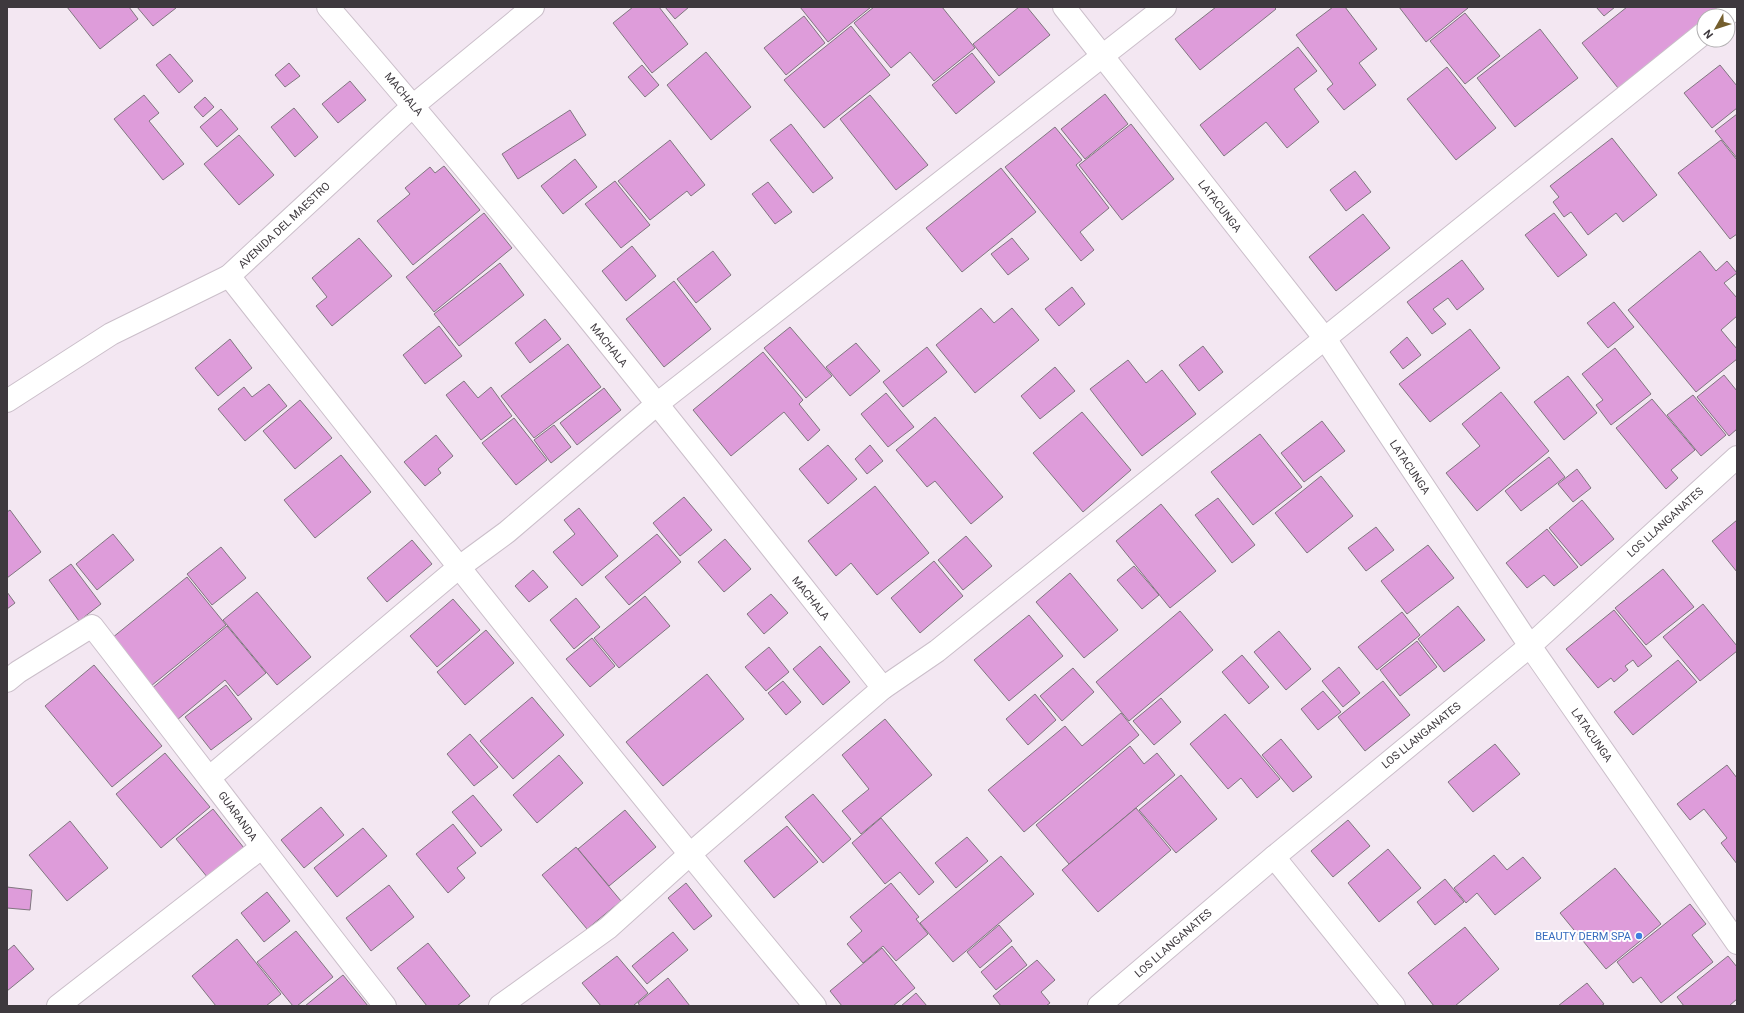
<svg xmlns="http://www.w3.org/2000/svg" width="1744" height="1013" viewBox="0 0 1744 1013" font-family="Roboto,sans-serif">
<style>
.building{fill:#de9cda;stroke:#817680}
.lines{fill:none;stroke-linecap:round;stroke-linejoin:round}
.minor-casing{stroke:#cbbfca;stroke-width:24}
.minor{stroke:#fff;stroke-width:22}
.shop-dot{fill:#3f7fe0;stroke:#fff;stroke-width:1.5}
.labels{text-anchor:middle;stroke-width:4;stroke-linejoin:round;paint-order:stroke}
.street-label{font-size:11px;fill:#3e393e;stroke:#fff}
.shop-label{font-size:11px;fill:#366cbe;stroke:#fff;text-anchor:end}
</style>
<rect width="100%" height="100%" fill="#f3e7f2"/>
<g class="building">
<polygon points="67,7 129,7 138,19 100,49"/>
<polygon points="137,7 175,7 176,8 153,26"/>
<polygon points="633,7 659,7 688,44 652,73 613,23"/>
<polygon points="665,7 689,7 675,19"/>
<polygon points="800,7 871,7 828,42"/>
<polygon points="874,7 942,7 975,48 934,81 910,52 891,68 854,23"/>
<polygon points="1019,7 1027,7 1050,35 999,76 973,44"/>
<polygon points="1216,7 1274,7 1276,9 1200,70 1175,39"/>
<polygon points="1333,7 1345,7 1377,49 1359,63 1376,85 1344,110 1327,89 1333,84 1296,35"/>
<polygon points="1399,7 1468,7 1468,8 1426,42"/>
<polygon points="1596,7 1615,7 1604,16"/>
<polygon points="1627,7 1720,7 1708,16 1704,16 1704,19 1618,88 1582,43"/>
<polygon points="1465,13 1500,56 1465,84 1430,41"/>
<polygon points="804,16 825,43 786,75 764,48"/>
<polygon points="851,26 890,75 824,128 784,80"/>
<polygon points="1540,29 1578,78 1515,127 1477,78"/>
<polygon points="1298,47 1317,71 1294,89 1319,122 1287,148 1266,122 1224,156 1200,125"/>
<polygon points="706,52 751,107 711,140 667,85"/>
<polygon points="972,53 995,82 956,114 932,85"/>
<polygon points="170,54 193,81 179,93 156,65"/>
<polygon points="289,63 300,76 285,87 275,75"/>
<polygon points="642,65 659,85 645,97 628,77"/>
<polygon points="1720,65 1737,86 1737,108 1712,128 1684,93"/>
<polygon points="1447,67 1496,128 1456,160 1407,99"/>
<polygon points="350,81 366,100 338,123 322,104"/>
<polygon points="1105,94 1128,124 1085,159 1061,129"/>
<polygon points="144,95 159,113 149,121 184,164 163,180 114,119"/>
<polygon points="870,95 928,165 896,190 840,119"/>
<polygon points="205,97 214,107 203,117 194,107"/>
<polygon points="294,108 318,137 295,157 271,127"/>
<polygon points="221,109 238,129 217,147 200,127"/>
<polygon points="570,110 586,135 518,179 502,154"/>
<polygon points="1737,114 1737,158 1715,131"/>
<polygon points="791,124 833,178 813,193 770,140"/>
<polygon points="1131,124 1174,179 1122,220 1079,165"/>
<polygon points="1055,127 1082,160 1076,165 1109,208 1080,232 1094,250 1081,261 1005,167"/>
<polygon points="239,135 274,175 239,205 204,164"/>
<polygon points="1612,138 1657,195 1623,222 1616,213 1588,235 1571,212 1564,217 1553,202 1559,197 1550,186"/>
<polygon points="670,140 705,185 691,196 687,191 650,220 618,181"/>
<polygon points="1721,140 1737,160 1737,234 1730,239 1678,173"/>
<polygon points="575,159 597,187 563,214 541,186"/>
<polygon points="444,166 480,210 413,265 377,221 410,194 405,188 430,167 435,173"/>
<polygon points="1001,168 1036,212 962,272 926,228"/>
<polygon points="1355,171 1371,192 1346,211 1330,190"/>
<polygon points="615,181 650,225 621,248 585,204"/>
<polygon points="768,182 792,212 775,224 752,194"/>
<polygon points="484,213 512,248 434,312 406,277"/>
<polygon points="1554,213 1587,255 1558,277 1525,235"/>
<polygon points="1363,214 1390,248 1336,291 1309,257"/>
<polygon points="359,238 392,276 332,326 316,306 327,297 312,278"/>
<polygon points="1012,238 1029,259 1008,275 991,254"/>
<polygon points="632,246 656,276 626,301 602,271"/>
<polygon points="713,251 731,275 696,303 677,279"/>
<polygon points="1700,251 1716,271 1727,261 1737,273 1724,283 1737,298 1737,316 1721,330 1737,349 1737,359 1696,392 1628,310"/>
<polygon points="1462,260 1484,289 1457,310 1448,298 1433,309 1446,324 1432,334 1407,302"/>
<polygon points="500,263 524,295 459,346 434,314"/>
<polygon points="674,281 711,329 664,367 626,319"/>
<polygon points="1072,287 1085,304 1059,326 1045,309"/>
<polygon points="1614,302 1634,327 1608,348 1587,323"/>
<polygon points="981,308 994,323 1012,308 1039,340 975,393 936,345"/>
<polygon points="545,319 561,339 530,363 515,343"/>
<polygon points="439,326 462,356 425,384 403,355"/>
<polygon points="790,327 832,376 806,398 764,348"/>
<polygon points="1470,329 1500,368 1430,422 1399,384"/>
<polygon points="1407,337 1421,355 1403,369 1390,352"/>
<polygon points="230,339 252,368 218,396 195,368"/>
<polygon points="856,343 880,371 850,396 826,367"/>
<polygon points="568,344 601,387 534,438 501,396"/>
<polygon points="1203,346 1223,372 1199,391 1179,365"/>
<polygon points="927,347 947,372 903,407 883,382"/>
<polygon points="1615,348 1651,394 1611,425 1596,405 1603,400 1582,374"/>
<polygon points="763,352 803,400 799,404 820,430 808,441 784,412 731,456 693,410"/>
<polygon points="1128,360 1146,383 1162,370 1196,414 1142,456 1090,389"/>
<polygon points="1055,367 1075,391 1040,419 1021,396"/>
<polygon points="1724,375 1737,391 1737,429 1729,436 1697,397"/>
<polygon points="1568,376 1597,413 1564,440 1534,402"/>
<polygon points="464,381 478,398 491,387 512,416 481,440 446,395"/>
<polygon points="269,384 287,406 245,441 218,409 244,387 252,397"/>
<polygon points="604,388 621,410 577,445 560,423"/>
<polygon points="1501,392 1549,451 1477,511 1446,473 1480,446 1462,424"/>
<polygon points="886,393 914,427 888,447 861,414"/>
<polygon points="1693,395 1726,435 1701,456 1667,415"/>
<polygon points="1652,399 1695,450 1671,470 1678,478 1666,489 1616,428"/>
<polygon points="300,400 332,438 295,469 263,431"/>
<polygon points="1082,412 1131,470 1083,512 1033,453"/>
<polygon points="935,417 1003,497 971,524 935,481 927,487 896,450"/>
<polygon points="514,418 547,460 516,485 482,443"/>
<polygon points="1322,421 1345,451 1304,482 1281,453"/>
<polygon points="554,425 571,447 551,463 534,440"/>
<polygon points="1260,434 1302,487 1253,525 1211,472"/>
<polygon points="436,435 453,456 438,469 441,473 425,486 404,462"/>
<polygon points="828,445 857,479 828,504 799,469"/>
<polygon points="870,445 883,461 867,474 855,459"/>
<polygon points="341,455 371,492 315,538 284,500"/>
<polygon points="1549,457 1565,477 1521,511 1505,491"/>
<polygon points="1577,469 1591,488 1573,502 1558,484"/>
<polygon points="1321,476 1353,516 1307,553 1275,513"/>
<polygon points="875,486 929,553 877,595 851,563 836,576 808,541"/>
<polygon points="684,497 712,530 680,556 653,523"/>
<polygon points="1218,498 1255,545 1232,563 1195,515"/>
<polygon points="1582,500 1614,539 1581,566 1549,528"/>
<polygon points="1161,504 1216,571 1170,608 1116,541"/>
<polygon points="579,508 618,556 582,586 553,552 575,534 564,520"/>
<polygon points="10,510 41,552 7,578 7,512"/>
<polygon points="1737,520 1737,572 1712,541"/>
<polygon points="1376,527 1394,550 1366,571 1348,548"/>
<polygon points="1547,529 1578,567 1554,586 1544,575 1527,588 1506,563"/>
<polygon points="113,534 134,560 97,590 76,564"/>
<polygon points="657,534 681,562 629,605 605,577"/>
<polygon points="966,536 992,566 963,590 938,560"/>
<polygon points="725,539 751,569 724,592 698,562"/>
<polygon points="412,540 432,564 387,602 367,578"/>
<polygon points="1428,545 1454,578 1407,614 1381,581"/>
<polygon points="221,547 246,578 212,605 187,574"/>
<polygon points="934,561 963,596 920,633 891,598"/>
<polygon points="71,564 101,604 79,621 49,580"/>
<polygon points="1134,566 1159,595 1142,609 1117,580"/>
<polygon points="1663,569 1694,607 1646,645 1615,608"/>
<polygon points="533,570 548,587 529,602 515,586"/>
<polygon points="1070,573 1118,630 1084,658 1036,602"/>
<polygon points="187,577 226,625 151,686 112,638"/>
<polygon points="7,592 15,603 7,609"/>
<polygon points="257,592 311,657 277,685 223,620"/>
<polygon points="771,594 788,613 764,634 747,614"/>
<polygon points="645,596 670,626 619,668 594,638"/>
<polygon points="576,598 600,627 574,649 550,620"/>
<polygon points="453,599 480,630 437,667 410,636"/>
<polygon points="1703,604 1737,646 1737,651 1700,681 1663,637"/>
<polygon points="1458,606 1485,640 1444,672 1418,639"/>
<polygon points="1614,610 1652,656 1638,667 1633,660 1625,666 1628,670 1614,682 1611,678 1598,688 1566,649"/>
<polygon points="1180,611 1213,650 1129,721 1096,682"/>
<polygon points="1402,612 1420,635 1377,670 1358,647"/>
<polygon points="1029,615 1063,656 1009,701 974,660"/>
<polygon points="227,626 266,673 238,696 225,680 177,720 151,689"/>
<polygon points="486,630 514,663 465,705 437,672"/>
<polygon points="1279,631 1311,669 1286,690 1254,652"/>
<polygon points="592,638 615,666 590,687 566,659"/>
<polygon points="1417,641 1437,667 1400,696 1380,670"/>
<polygon points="820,646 850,682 823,705 793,669"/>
<polygon points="769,647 789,672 766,691 745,667"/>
<polygon points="1242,655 1269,687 1249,704 1222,672"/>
<polygon points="1678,660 1697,682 1633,735 1614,712"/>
<polygon points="94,665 162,746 112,787 45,706"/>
<polygon points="1339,667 1360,693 1343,707 1322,681"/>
<polygon points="1073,668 1094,692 1062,721 1040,696"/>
<polygon points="707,674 744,719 663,786 626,742"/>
<polygon points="783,681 801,702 786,715 768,693"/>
<polygon points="1383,681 1410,715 1365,751 1338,717"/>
<polygon points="226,685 252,719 211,750 185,717"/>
<polygon points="1323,691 1341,712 1318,730 1301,709"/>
<polygon points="1035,694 1056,720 1028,745 1006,719"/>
<polygon points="532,697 564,735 513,779 480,741"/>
<polygon points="1161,698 1181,722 1154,745 1133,721"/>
<polygon points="1121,713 1139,735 1024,832 988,790 1065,726 1082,746"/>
<polygon points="1225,714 1280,779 1257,798 1241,778 1228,789 1190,744"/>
<polygon points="885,719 932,775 861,834 842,811 869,789 842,755"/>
<polygon points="470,734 498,767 474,786 447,754"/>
<polygon points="1281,739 1312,777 1293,792 1262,755"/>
<polygon points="1495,744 1520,774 1473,812 1448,782"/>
<polygon points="1130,746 1144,764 1157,753 1175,775 1069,864 1036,825"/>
<polygon points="165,753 210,807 161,848 116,794"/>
<polygon points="559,755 583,783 537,823 513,795"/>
<polygon points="1727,765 1737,778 1737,864 1721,843 1727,838 1704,809 1690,820 1677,804"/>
<polygon points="1181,775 1217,819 1176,853 1139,810"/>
<polygon points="813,794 851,839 823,863 785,817"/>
<polygon points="473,795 502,830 481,847 452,812"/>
<polygon points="321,807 344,835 304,868 281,840"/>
<polygon points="1136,808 1171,850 1098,912 1062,870"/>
<polygon points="213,809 244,848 208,878 176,839"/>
<polygon points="625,810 656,847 609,886 578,849"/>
<polygon points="881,818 934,882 919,895 900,872 885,884 852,843"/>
<polygon points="1348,820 1370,846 1333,877 1311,851"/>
<polygon points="70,821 108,868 67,901 29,855"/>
<polygon points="453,824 476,853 457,868 465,878 448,893 416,854"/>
<polygon points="787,826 818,862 774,898 744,861"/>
<polygon points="363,828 387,856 337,897 314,868"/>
<polygon points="967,837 988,861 956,888 935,863"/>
<polygon points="576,847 621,901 587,929 542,875"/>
<polygon points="1388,849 1421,888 1379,922 1348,883"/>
<polygon points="1494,855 1507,870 1523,857 1541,878 1495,915 1477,893 1466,903 1454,888"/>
<polygon points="1001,856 1034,894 953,962 920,923"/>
<polygon points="1615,868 1661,924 1606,969 1560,913"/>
<polygon points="1445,879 1464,902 1435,925 1417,902"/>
<polygon points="686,883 712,916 694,930 668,898"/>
<polygon points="891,883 919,917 916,919 928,934 896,961 883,946 863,963 847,944 862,931 850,917"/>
<polygon points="389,885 414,917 371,951 346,918"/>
<polygon points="7,887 32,890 30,910 7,908"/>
<polygon points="267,892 290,921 264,942 241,913"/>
<polygon points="1690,904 1706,924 1692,935 1713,962 1661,1003 1641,977 1633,983 1617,962"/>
<polygon points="999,925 1012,941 980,968 967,952"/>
<polygon points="1465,927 1499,969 1455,1006 1434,1006 1408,973"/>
<polygon points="296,931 333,977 297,1006 293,1006 257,962"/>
<polygon points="673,932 688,950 647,984 632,966"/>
<polygon points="237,939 281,994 266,1006 216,1006 192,976"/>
<polygon points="428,943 470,996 457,1006 427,1006 397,968"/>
<polygon points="14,945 34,969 7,991 7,951"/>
<polygon points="1012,946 1027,965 996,990 981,972"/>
<polygon points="882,948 915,988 893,1006 842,1006 830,991"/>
<polygon points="617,956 648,993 633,1006 601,1006 582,983"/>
<polygon points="1728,956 1737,967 1737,999 1729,1006 1684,1006 1677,997"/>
<polygon points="1037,960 1055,980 1041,992 1050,1003 1046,1006 1001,1006 993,996"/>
<polygon points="343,975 368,1006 305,1006"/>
<polygon points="668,978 690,1006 640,1006 638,1003"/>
<polygon points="1587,983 1604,1004 1601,1006 1558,1006"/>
<polygon points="916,993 927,1006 901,1006"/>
</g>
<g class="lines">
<defs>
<g id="minor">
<path d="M328,7c192,221 373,452 555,681"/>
<polyline points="1064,7 1326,340 1530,646 1737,943"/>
<polyline points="1725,16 1737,7"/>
<path d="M229,276c193,245 386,490 586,730"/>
<polyline points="7,401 111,334 229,276 414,105 533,7"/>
<path d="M7,681l11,-9 74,-46c98,126 194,254 293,380"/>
<polyline points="210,777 458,568 507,532 657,404 1165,7"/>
<polyline points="1274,857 1394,1006"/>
<polyline points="58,1006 261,848"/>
<polyline points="500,1006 608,928 689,855 883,688 937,651 1704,33"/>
<polyline points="1099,1006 1274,857 1530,646 1737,457"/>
</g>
</defs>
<use href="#minor" class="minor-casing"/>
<use href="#minor" class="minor"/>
</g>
<circle class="shop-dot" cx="1639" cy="936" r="4"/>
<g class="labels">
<g class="street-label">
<text transform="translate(404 94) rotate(50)" y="4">MACHALA</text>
<text transform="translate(1220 206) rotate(52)" y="4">LATACUNGA</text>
<text transform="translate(284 225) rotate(-43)" y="4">AVENIDA DEL MAESTRO</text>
<text transform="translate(609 345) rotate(51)" y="4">MACHALA</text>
<text transform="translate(1410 467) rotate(56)" y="4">LATACUNGA</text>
<text transform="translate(1665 522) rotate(-42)" y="4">LOS LLANGANATES</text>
<text transform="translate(811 598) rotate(51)" y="4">MACHALA</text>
<text transform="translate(1421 735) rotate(-39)" y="4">LOS LLANGANATES</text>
<text transform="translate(1592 735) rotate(55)" y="4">LATACUNGA</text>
<text transform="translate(238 816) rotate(54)" y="4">GUARANDA</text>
<text transform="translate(1173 943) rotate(-41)" y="4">LOS LLANGANATES</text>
</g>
<g class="shop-label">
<text x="1631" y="940">BEAUTY DERM SPA</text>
</g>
</g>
<rect width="1744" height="1013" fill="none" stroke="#3e393e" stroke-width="16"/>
<g transform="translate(1716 28) rotate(231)"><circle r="19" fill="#ffffff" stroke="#b2b0b2"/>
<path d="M0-3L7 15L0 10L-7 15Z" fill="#755f2e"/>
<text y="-6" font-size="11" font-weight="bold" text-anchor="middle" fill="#3e393e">N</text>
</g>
</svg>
